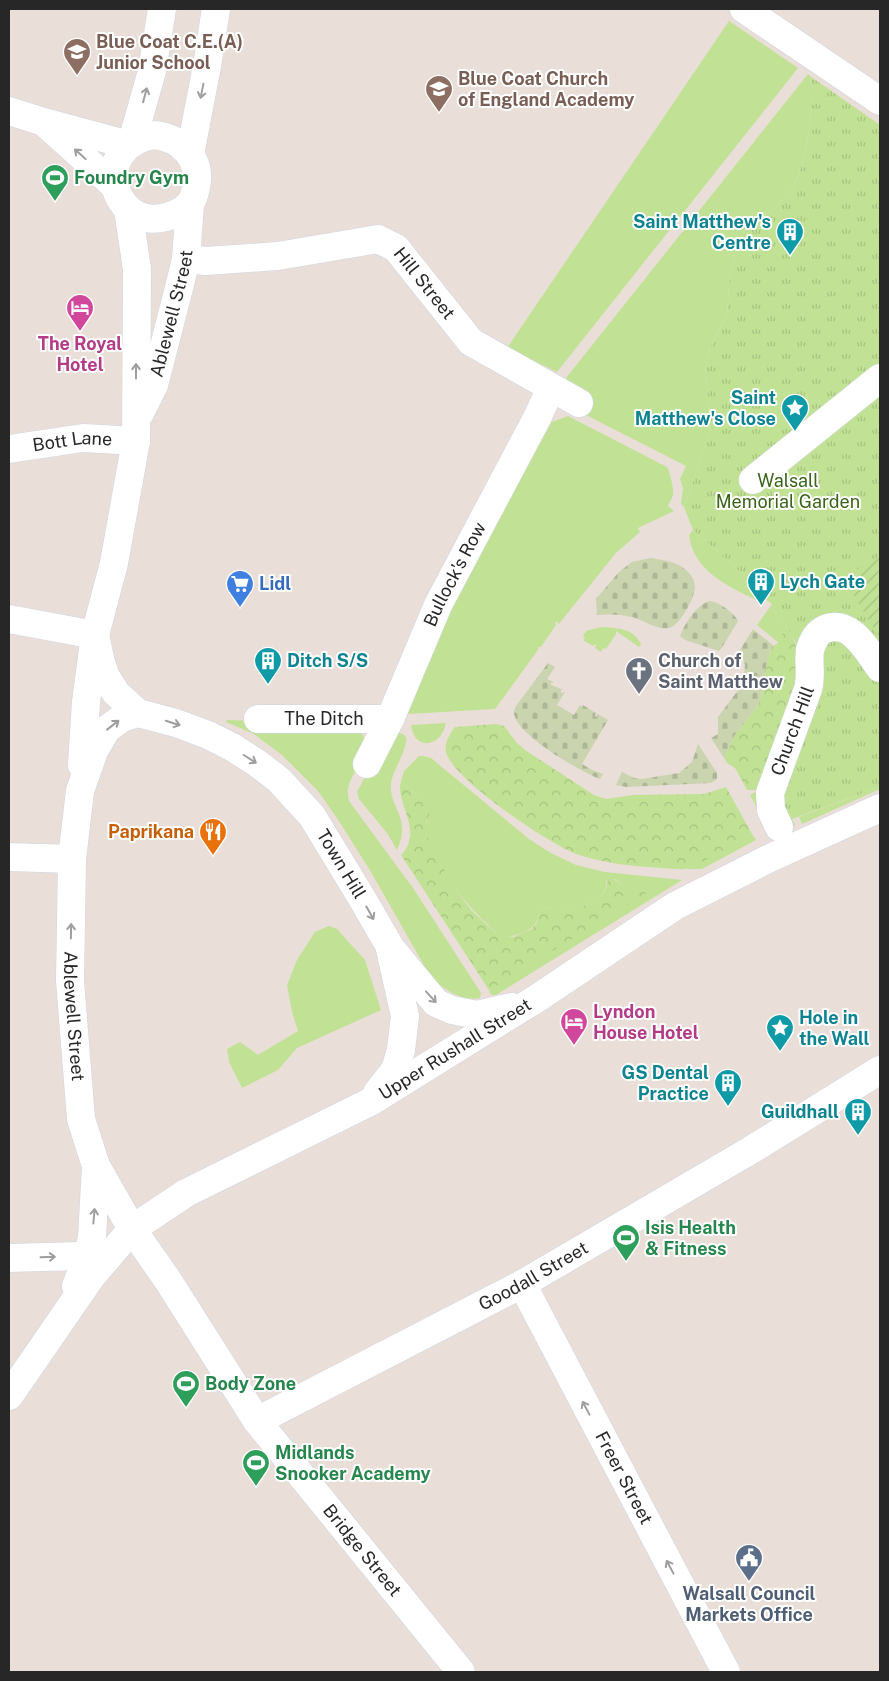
<svg xmlns="http://www.w3.org/2000/svg" width="889" height="1681" viewBox="0 0 889 1681" font-family="'Public Sans',sans-serif">
<style>
.grass{fill:#c1e294}
.forest{fill:url(#forest-crowns)}
.cemetery{fill:url(#cemetery-stones)}
.park{fill:url(#park-tufts)}
.garden{fill:url(#garden-furrows)}
.lines{fill:none;stroke-linecap:round;stroke-linejoin:round}
.minor-casing{stroke:#ced6e1;stroke-width:29}
.minor{stroke:#fff;stroke-width:28}
.oneway{stroke:#9e9e9e}
.labels{text-anchor:middle;stroke-width:4;stroke-linejoin:round;paint-order:stroke}
.education-label{font-size:18px;font-weight:bold;fill:#785e54;stroke:#fff;text-anchor:start}
.leisure-label{font-size:18px;font-weight:bold;fill:#27864d;stroke:#fff;text-anchor:start}
.culture-label{font-size:18px;font-weight:bold;fill:#0d838f;stroke:#fff;text-anchor:end}
.street-label{font-size:18px;fill:#272727;stroke:#fff}
.hotel-label{font-size:18px;font-weight:bold;fill:#b23c85;stroke:#fff}
.park-label{font-size:18px;fill:#3a6319;stroke:#fff}
.shop-label{font-size:18px;font-weight:bold;fill:#366cbe;stroke:#fff;text-anchor:start}
.worship-label{font-size:18px;font-weight:bold;fill:#5b616d;stroke:#fff;text-anchor:start}
.food-label{font-size:18px;font-weight:bold;fill:#c56008;stroke:#fff;text-anchor:end}
.service-label{font-size:18px;font-weight:bold;fill:#4e5e75;stroke:#fff}
</style>
<defs>
<pattern id="forest-crowns" width="20" height="18" patternUnits="userSpaceOnUse" patternTransform="scale(1.25)"><rect width="20" height="18" fill="#c1e294"/><path d="M2 6a3 3 0 1 1 6 0M12 15a3 3 0 1 1 6 0" fill="none" stroke="#a6c280"/></pattern>
<pattern id="cemetery-stones" width="16" height="16" patternUnits="userSpaceOnUse" patternTransform="scale(1.25)"><rect width="16" height="16" fill="#cad4af"/><path d="M2 7V4a2 2 0 0 1 4 0v3zM10 15v-3a2 2 0 0 1 4 0v3z" fill="#aeb697"/></pattern>
<pattern id="park-tufts" width="24" height="20" patternUnits="userSpaceOnUse" patternTransform="scale(1.25)"><rect width="24" height="20" fill="#c1e294"/><path d="M3 7l-1-3M5 7V3M7 7l1-3M15 17l-1-3M17 17v-4M19 17l1-3" fill="none" stroke="#a6c280"/></pattern>
<pattern id="garden-furrows" width="10" height="10" patternUnits="userSpaceOnUse" patternTransform="scale(1.25)"><rect width="10" height="10" fill="#c1e294"/><path d="M-1 1l2-2M0 10L10 0M9 11l2-2" fill="none" stroke="#a6c280"/></pattern>
</defs>
<rect width="100%" height="100%" fill="#eaded8"/>
<g class="grass">
<polygon points="729,21 798,68 557,372 507,348"/>
<path d="M808,74l2,2c4,32 -2,90 -21,117 -12,16 -32,28 -47,40l3,5 -10,21 -5,15 -3,41 -18,35 -4,13 5,62 -1,11 -25,71 -3,-3 2,-16 -3,-9 6,-13 -106,-54 -14,-34z"/>
<path d="M568,416l99,51c3,5 7,22 6,28 -1,4 -4,8 -5,11l6,5 -36,17 2,4 -24,21 -58,72v-3h-3l1,3 -15,22h-3v3l-43,59 -87,5 40,-103 29,-55 39,-68 34,-63 2,-3z"/>
<path d="M693,530l60,53 6,12 -3,5c-29,-14 -63,-30 -67,-65z"/>
<polygon points="770,607 787,626 785,627 783,635 779,643 757,625"/>
<path d="M601,627c15,1 34,1 40,18l-2,2 -23,-16v3l-10,15 -3,-1 -2,4 -6,-4 1,-3 -1,-1 -2,2 -10,-6 2,-2 -2,-2 3,-5z"/>
<path d="M227,720l33,1 98,9c18,15 -4,38 -9,55 -2,5 -1,11 0,16l64,87 68,105 -1,5c-19,4 -38,-10 -50,-22l-59,-104 -34,-54 -19,-27 -36,-36 -28,-21 -28,-12z"/>
<path d="M446,723c-5,25 -32,28 -35,2z"/>
<path d="M391,729c4,2 11,4 14,7 6,8 -13,35 -14,47 -2,26 21,34 6,67l-10,-17 -28,-34 -2,-7z"/>
<path d="M419,756h4l8,2 98,81 22,14 25,12 29,7 77,8 -186,115h-5l-2,-5 145,-99 -10,-4 -9,-8 -8,1 -2,11 -9,9 -18,9 -13,2 -20,-3 -6,5c-2,10 -5,15 -15,19 -9,4 -16,6 -26,2 -5,-3 -9,-9 -14,-13 -19,-18 -55,-62 -58,-89 -1,-7 1,-12 4,-18l-7,-18 -14,-5 -3,-5 -6,-1 4,-14z"/>
<polygon points="880,787 880,789 802,824 799,817"/>
<polygon points="752,834 756,840 702,869 687,869"/>
<polygon points="329,926 337,929 365,960 381,1010 297,1048 278,1070 242,1088 229,1062 227,1049 240,1042 258,1055 298,1031 292,1012 287,985 297,960 315,932"/>
</g>
<g class="forest">
<path d="M787,626l5,9 6,17 -1,32 -39,106h-11l-12,-22 -8,-5 -3,-5 10,-22 22,-28 4,-8 4,-15 1,-15 6,-23c9,-4 12,-8 12,-18z"/>
<path d="M496,724l8,2 13,17 8,7 69,45 12,4 27,-4 71,-1 22,-7 26,47c-12,6 -57,34 -67,35 -7,1 -16,-1 -23,-1 -27,-2 -56,-4 -83,-13 -27,-9 -127,-76 -133,-103 -2,-9 4,-18 9,-25z"/>
<path d="M400,785l6,1 3,5 23,8 2,6 -8,17v10l3,11 23,41 19,26 25,23 17,4 19,-8 5,-7 2,-9 6,-5c21,2 25,6 45,-5 5,-3 12,-7 15,-12 3,-6 1,-10 5,-15l14,11 23,6 -158,97 -88,-135c22,-23 -2,-46 -1,-70z"/>
</g>
<g class="cemetery">
<path d="M650,558c12,2 26,3 36,12 5,4 9,11 9,17 0,10 -15,39 -26,41 -13,2 -25,-8 -37,-11 -12,-3 -23,-3 -35,-2l-1,-16 23,-27 13,-10z"/>
<path d="M709,601c9,0 25,12 29,20l-17,28 -2,2 -34,-11 -5,-4c5,-13 16,-30 29,-35z"/>
<polygon points="753,629 774,646 771,647 765,670 764,685 760,700 756,708 734,736 724,758 711,738 718,734 718,717 739,689 744,677 745,665 740,650"/>
<path d="M548,663l7,4 -8,12 7,3 -3,1v2l13,5h-3v3l4,-1 -8,13 17,10 6,-10 2,2 1,-2 13,8 -1,3 1,1 2,-3 10,6 -26,44 10,6 11,4 -3,5c-19,-7 -79,-42 -85,-62 -2,-4 -1,-7 1,-11z"/>
<polygon points="698,744 717,773 717,779 711,783 626,787 616,785 622,772 634,778 642,779 679,773 692,762"/>
</g>
<path class="park" d="M810,76l70,49v662l-88,32 3,6 -22,12 -23,-42 10,-6 37,-105 1,-32 -3,-11 -8,-15 -17,-19 2,-3 -13,-9 -6,-12 -60,-53 -9,-23 25,-71 1,-11 -5,-62 4,-13 18,-35 3,-41 5,-15 10,-21 -4,-4c16,-13 36,-25 48,-41 19,-26 25,-85 21,-117z"/>
<polygon class="garden" points="880,556 880,639 850,589 863,582 856,570"/>
<g class="lines">
<defs>
<g id="minor">
<polyline points="744,9 880,101"/>
<polyline points="9,111 44,122 129,145"/>
<polyline points="47,125 115,186"/>
<path d="M155,135c26,3 47,24 41,52 -1,6 -3,13 -7,18 -6,6 -15,10 -23,12 -54,15 -78,-72 -11,-82z"/>
<polyline points="132,142 152,71 162,9"/>
<polyline points="190,154 207,66 216,9"/>
<path id="s1" d="M186,259l20,2 72,-5 100,-17 18,9 75,94 108,61"/>
<path id="s2" d="M140,413l14,-28 25,-97 7,-29 4,-55"/>
<path id="s3" d="M9,449l74,-11 53,3"/>
<polyline points="753,480 880,378"/>
<polyline points="9,619 95,635"/>
<path id="s4" d="M95,635l6,28 5,14 10,16 22,20 38,10 32,12 24,12 25,16 22,17 33,36 51,84 26,45 16,71 -4,34 -6,20 -18,23"/>
<path id="s5" d="M138,713l-16,5 -15,11 -13,22 -14,40 -8,68 -2,122 11,138 15,47 36,63 35,50 90,142 204,251"/>
<path id="s6" d="M258,719h132"/>
<path id="s7" d="M367,764l23,-45 48,-114 99,-187 14,-30"/>
<polyline points="82,765 86,702 95,635 114,563 136,441 137,269 128,209"/>
<path id="s8" d="M779,827l-8,-17 -1,-17 38,-104c4,-14 0,-26 2,-39 2,-8 7,-18 15,-21 26,-11 43,23 55,39"/>
<polyline points="9,857 72,859"/>
<polyline points="393,951 436,1003 452,1010 477,1015 512,1007"/>
<polyline points="9,1258 79,1256 87,1258"/>
<path id="s9" d="M522,1284l204,388"/>
<polyline points="76,1286 87,1258 92,1237 96,1166"/>
<path id="s10" d="M9,1396l82,-119 41,-48 54,-36 184,-91 166,-103 139,-93 95,-48 110,-50"/>
<path id="s11" d="M257,1421l265,-137 229,-134 129,-80"/>
</g>
</defs>
<use href="#minor" class="minor-casing"/>
<use href="#minor" class="minor"/>
</g>
<defs><path id="oneway-shaft" d="M-6 0H5M1.5-3L5.5 0L1.5 3" fill="none" stroke-width="1.6" stroke-linecap="round" stroke-linejoin="round" transform="scale(1.25)"/></defs>
<g class="oneway">
<use href="#oneway-shaft" transform="translate(202 91) rotate(101)"/>
<use href="#oneway-shaft" transform="translate(145 95) rotate(-75)"/>
<use href="#oneway-shaft" transform="translate(80 154) rotate(-138)"/>
<use href="#oneway-shaft" transform="translate(136 371) rotate(-90)"/>
<use href="#oneway-shaft" transform="translate(173 723) rotate(18)"/>
<use href="#oneway-shaft" transform="translate(113 725) rotate(-38)"/>
<use href="#oneway-shaft" transform="translate(250 759) rotate(32)"/>
<use href="#oneway-shaft" transform="translate(370 913) rotate(61)"/>
<use href="#oneway-shaft" transform="translate(71 931) rotate(-89)"/>
<use href="#oneway-shaft" transform="translate(431 997) rotate(48)"/>
<use href="#oneway-shaft" transform="translate(94 1216) rotate(-85)"/>
<use href="#oneway-shaft" transform="translate(48 1257) rotate(-2)"/>
<use href="#oneway-shaft" transform="translate(586 1408) rotate(-118)"/>
<use href="#oneway-shaft" transform="translate(670 1567) rotate(-118)"/>
</g>
<defs>
<symbol id="school-pin" viewBox="-11 -11 22 30"><path d="M0 17L-7.5 6A9.5 9.5 0 1 1 7.5 6Z" fill="#8d6e63" stroke="#fff"/><path d="M0-5L7-2L0 1L-7-2ZM-4 1L0 2.5L4 1V4Q0 6-4 4Z" fill="#fff"/></symbol>
<symbol id="stadium-pin" viewBox="-11 -11 22 30"><path d="M0 17L-7.5 6A9.5 9.5 0 1 1 7.5 6Z" fill="#2e9e5b" stroke="#fff"/><path d="M0-5a6.5 5 0 1 0 0 10a6.5 5 0 1 0 0-10ZM-3.5-1.8h7v3.6h-7Z" fill="#fff"/></symbol>
<symbol id="building-pin" viewBox="-11 -11 22 30"><path d="M0 17L-7.5 6A9.5 9.5 0 1 1 7.5 6Z" fill="#0f9aa8" stroke="#fff"/><path d="M-4-6H4V6H1V3H-1V6H-4ZM-2.5-4.3h1.7v1.8h-1.7ZM.8-4.3h1.7v1.8H.8ZM-2.5-1h1.7V.8h-1.7ZM.8-1h1.7V.8H.8Z" fill="#fff"/></symbol>
<symbol id="hotel-pin" viewBox="-11 -11 22 30"><path d="M0 17L-7.5 6A9.5 9.5 0 1 1 7.5 6Z" fill="#d1479c" stroke="#fff"/><path d="M-6-4.5h1.5V1H6V5H4.5V3h-9V5H-6ZM-4 0a1.8 1.8 0 1 1 3.6 0ZM.5 0V-2.5h3Q6-2.5 6 0Z" fill="#fff"/></symbol>
<symbol id="sight-pin" viewBox="-11 -11 22 30"><path d="M0 17L-7.5 6A9.5 9.5 0 1 1 7.5 6Z" fill="#0f9aa8" stroke="#fff"/><path d="M0-6L1.8-2.2L6-1.7L2.9 1.2L3.7 5.4L0 3.3L-3.7 5.4L-2.9 1.2L-6-1.7L-1.8-2.2Z" fill="#fff"/></symbol>
<symbol id="supermarket-pin" viewBox="-11 -11 22 30"><path d="M0 17L-7.5 6A9.5 9.5 0 1 1 7.5 6Z" fill="#3f7fe0" stroke="#fff"/><path d="M-6-5.5h2.5l.6 2H6L4.5 2H-2.5L-4.4-4H-6ZM-1.5 3.2a1.3 1.3 0 1 0 .1 0ZM3 3.2a1.3 1.3 0 1 0 .1 0Z" fill="#fff"/></symbol>
<symbol id="church-pin" viewBox="-11 -11 22 30"><path d="M0 17L-7.5 6A9.5 9.5 0 1 1 7.5 6Z" fill="#6b7280" stroke="#fff"/><path d="M-1.2-6h2.4v3.5h3.3v2.4h-3.3V6h-2.4V-.1h-3.3v-2.4h3.3Z" fill="#fff"/></symbol>
<symbol id="restaurant-pin" viewBox="-11 -11 22 30"><path d="M0 17L-7.5 6A9.5 9.5 0 1 1 7.5 6Z" fill="#e8710a" stroke="#fff"/><path d="M-5-6h1v4h1v-4h1v4h1v-4h1v5L-1.5 .5V6h-2V.5L-5-1ZM5-6V6H3V1.5H1.5Q1.5-4 5-6Z" fill="#fff"/></symbol>
<symbol id="civic-pin" viewBox="-11 -11 22 30"><path d="M0 17L-7.5 6A9.5 9.5 0 1 1 7.5 6Z" fill="#5c6f8a" stroke="#fff"/><path d="M-.6-6.5H3V-4.5H.6V-3L4-1V1h2V6H-6V1h2V-1L-.6-3ZM-1.2 2.5V6h2.4V2.5Z" fill="#fff"/></symbol>
</defs>
<g fill-rule="evenodd">
<use href="#school-pin" x="61" y="36" width="32" height="43"/>
<use href="#school-pin" x="423" y="73" width="32" height="43"/>
<use href="#stadium-pin" x="39" y="162" width="32" height="43"/>
<use href="#building-pin" x="774" y="216" width="32" height="43"/>
<use href="#hotel-pin" x="64" y="292" width="32" height="43"/>
<use href="#sight-pin" x="779" y="392" width="32" height="43"/>
<use href="#building-pin" x="745" y="566" width="32" height="43"/>
<use href="#supermarket-pin" x="224" y="568" width="32" height="43"/>
<use href="#building-pin" x="252" y="645" width="32" height="43"/>
<use href="#church-pin" x="623" y="655" width="32" height="43"/>
<use href="#restaurant-pin" x="197" y="816" width="32" height="43"/>
<use href="#hotel-pin" x="558" y="1006" width="32" height="43"/>
<use href="#sight-pin" x="764" y="1012" width="32" height="43"/>
<use href="#building-pin" x="712" y="1067" width="32" height="43"/>
<use href="#building-pin" x="842" y="1096" width="32" height="43"/>
<use href="#stadium-pin" x="610" y="1222" width="32" height="43"/>
<use href="#stadium-pin" x="170" y="1368" width="32" height="43"/>
<use href="#stadium-pin" x="240" y="1447" width="32" height="43"/>
<use href="#civic-pin" x="733" y="1542" width="32" height="43"/>
</g>
<g class="labels">
<g class="education-label">
<text x="96" y="48">Blue Coat C.E.(A)<tspan x="96" dy="21">Junior School</tspan></text>
<text x="458" y="85">Blue Coat Church<tspan x="458" dy="21">of England Academy</tspan></text>
</g>
<g class="leisure-label">
<text x="74" y="184">Foundry Gym</text>
<text x="645" y="1234">Isis Health<tspan x="645" dy="21">&amp; Fitness</tspan></text>
<text x="205" y="1390">Body Zone</text>
<text x="275" y="1459">Midlands<tspan x="275" dy="21">Snooker Academy</tspan></text>
</g>
<g class="culture-label">
<text x="771" y="228">Saint Matthew's<tspan x="771" dy="21">Centre</tspan></text>
<text x="776" y="404">Saint<tspan x="776" dy="21">Matthew's Close</tspan></text>
<text x="780" y="588" text-anchor="start">Lych Gate</text>
<text x="287" y="667" text-anchor="start">Ditch S/S</text>
<text x="799" y="1024" text-anchor="start">Hole in<tspan x="799" dy="21">the Wall</tspan></text>
<text x="709" y="1079">GS Dental<tspan x="709" dy="21">Practice</tspan></text>
<text x="839" y="1118">Guildhall</text>
</g>
<g class="street-label">
<text dy="6" stroke="none"><textPath href="#s1" startOffset="259">Hill Street</textPath></text>
<text dy="6" stroke="none"><textPath href="#s2" startOffset="105">Ablewell Street</textPath></text>
<text dy="6" stroke="none"><textPath href="#s3" startOffset="64">Bott Lane</textPath></text>
<text dy="6" stroke="none"><textPath href="#s7" startOffset="209">Bullock's Row</textPath></text>
<text dy="6" stroke="none"><textPath href="#s6" startOffset="66">The Ditch</textPath></text>
<text dy="6" stroke="none"><textPath href="#s8" startOffset="102">Church Hill</textPath></text>
<text dy="6" stroke="none"><textPath href="#s4" startOffset="355">Town Hill</textPath></text>
<text dy="6" stroke="none"><textPath href="#s5" startOffset="329">Ablewell Street</textPath></text>
<text dy="6" stroke="none"><textPath href="#s10" startOffset="578">Upper Rushall Street</textPath></text>
<text dy="6" stroke="none"><textPath href="#s11" startOffset="312">Goodall Street</textPath></text>
<text dy="6" stroke="none"><textPath href="#s9" startOffset="219">Freer Street</textPath></text>
<text dy="6" stroke="none"><textPath href="#s5" startOffset="950">Bridge Street</textPath></text>
</g>
<g class="hotel-label">
<text x="80" y="350">The Royal<tspan x="80" dy="21">Hotel</tspan></text>
<text x="593" y="1018" text-anchor="start">Lyndon<tspan x="593" dy="21">House Hotel</tspan></text>
</g>
<g class="park-label">
<text x="788" y="487">Walsall<tspan x="788" dy="21">Memorial Garden</tspan></text>
</g>
<g class="shop-label">
<text x="259" y="590">Lidl</text>
</g>
<g class="worship-label">
<text x="658" y="667">Church of<tspan x="658" dy="21">Saint Matthew</tspan></text>
</g>
<g class="food-label">
<text x="194" y="838">Paprikana</text>
</g>
<g class="service-label">
<text x="749" y="1600">Walsall Council<tspan x="749" dy="21">Markets Office</tspan></text>
</g>
</g>
<rect width="889" height="1681" fill="none" stroke="#272727" stroke-width="20"/>
</svg>
